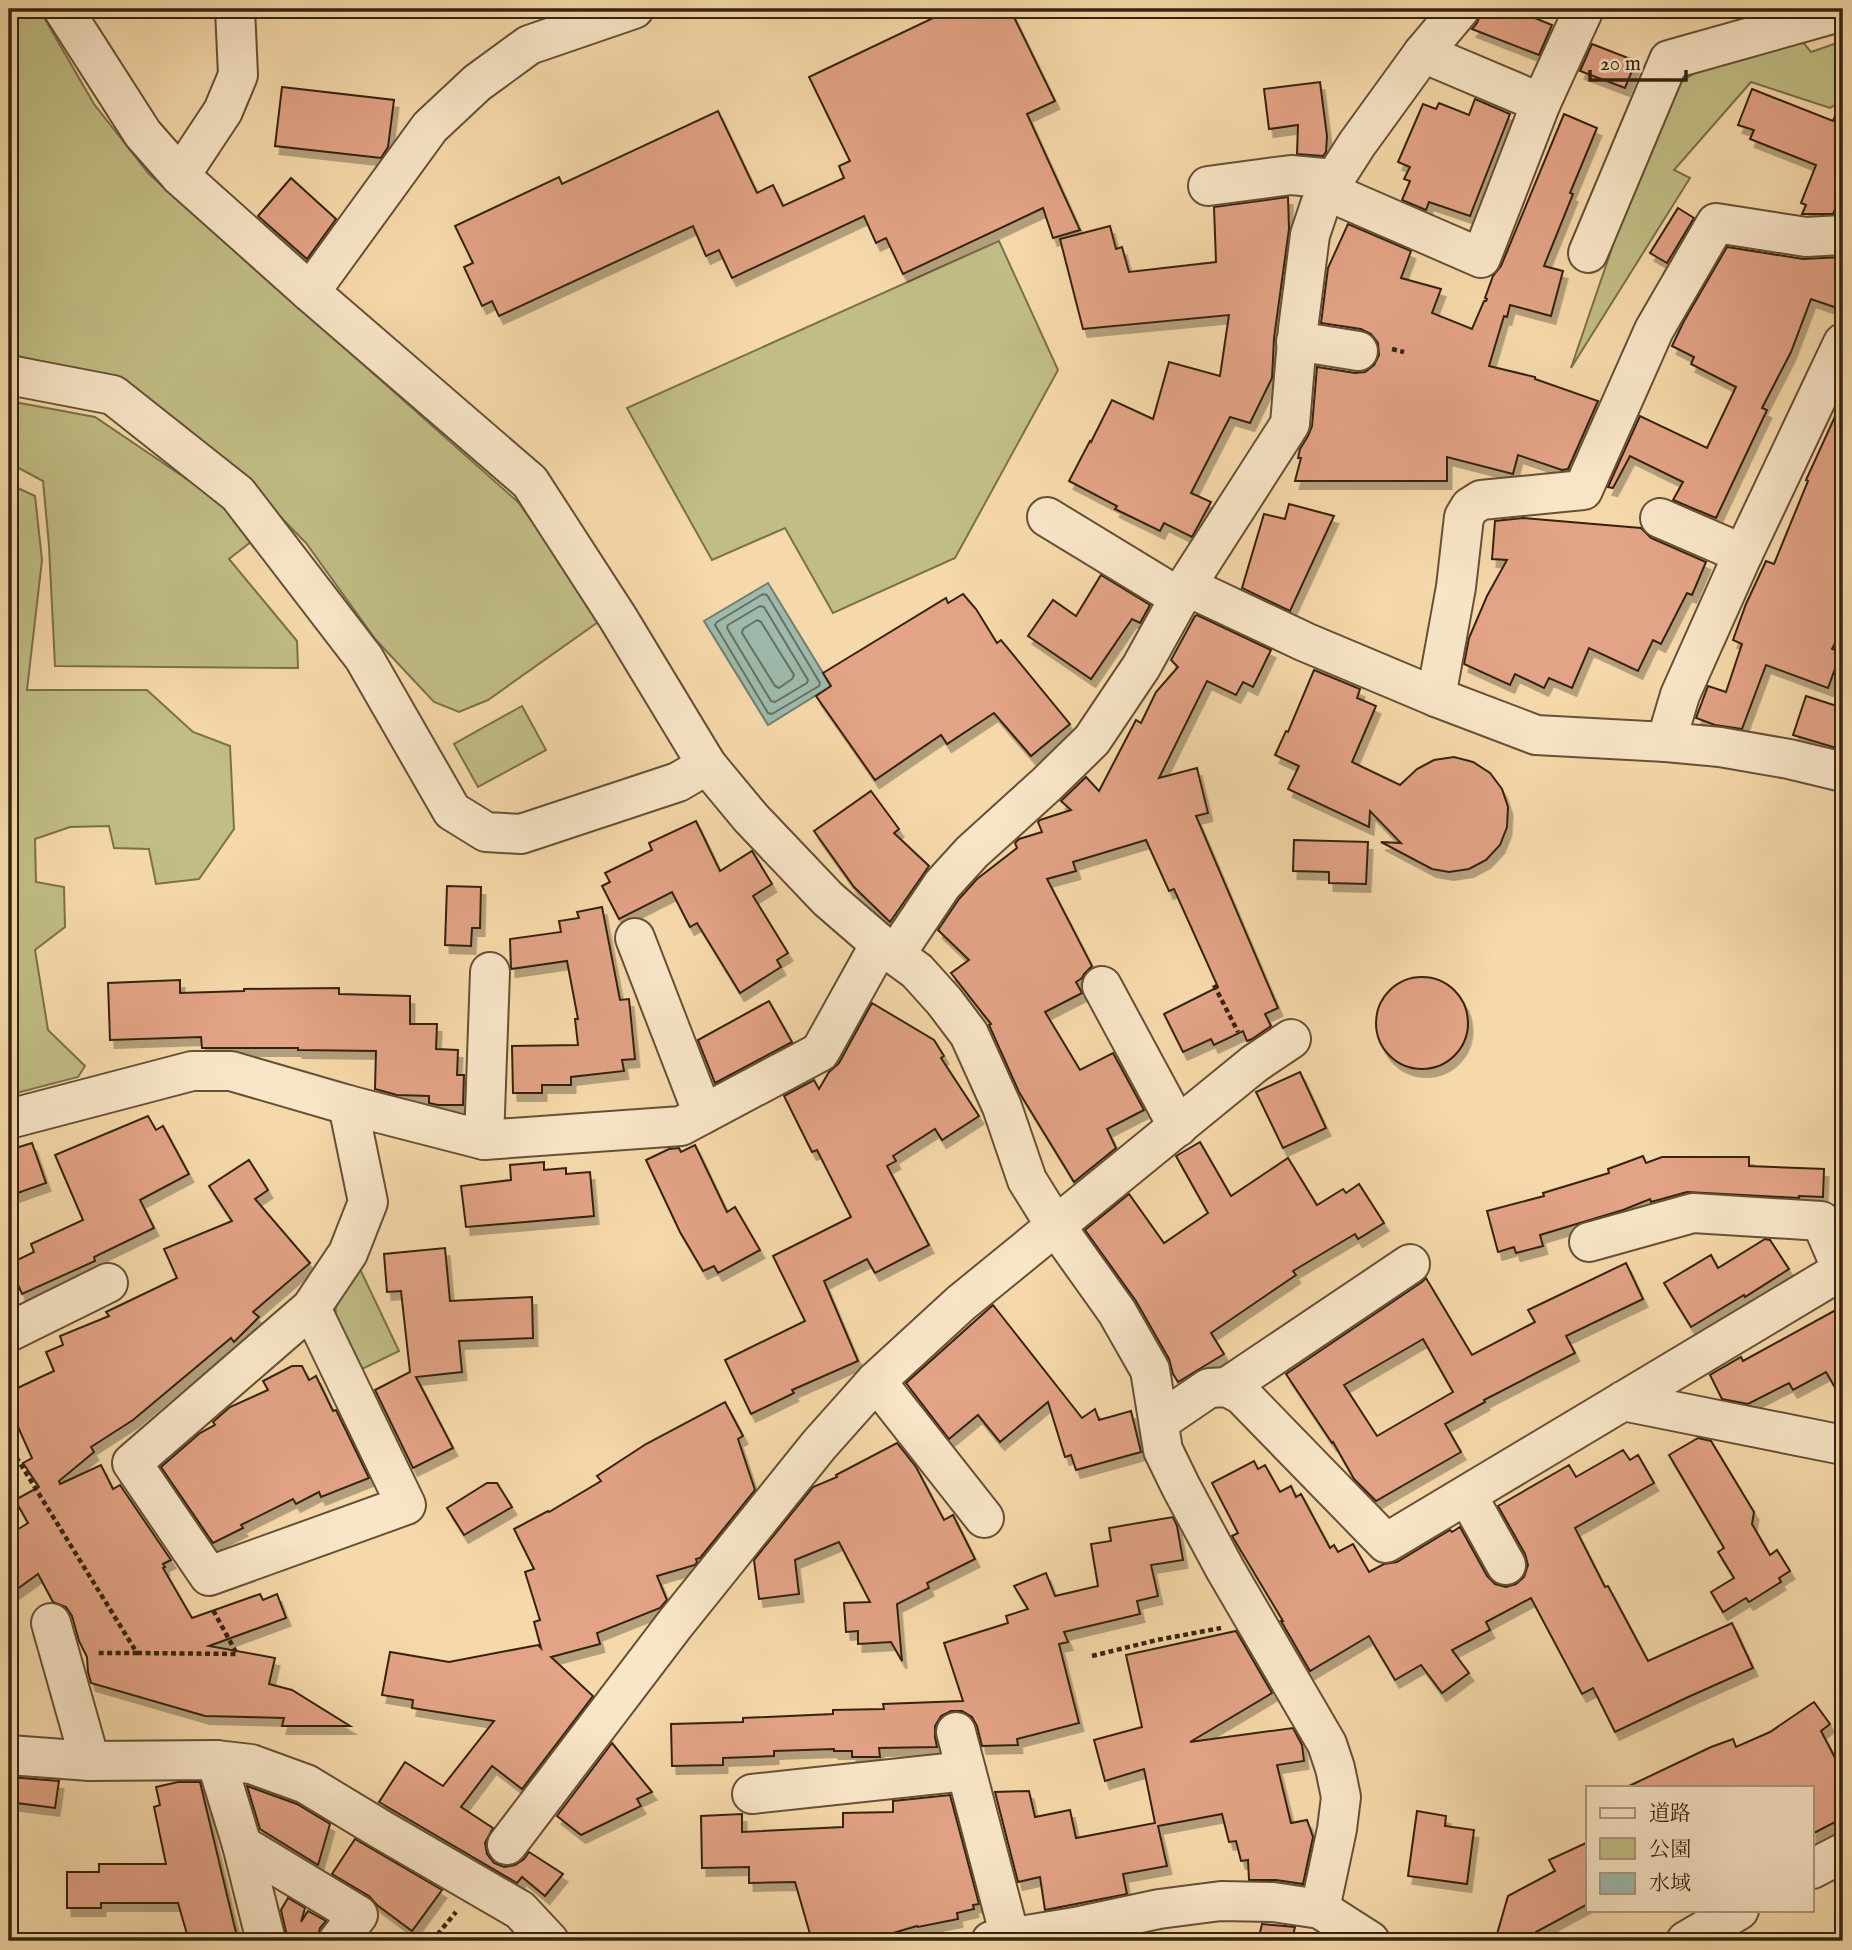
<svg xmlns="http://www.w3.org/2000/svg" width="1852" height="1950" viewBox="0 0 1852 1950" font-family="'IM FELL English','Noto Serif JP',serif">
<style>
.green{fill:#c1be85;stroke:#7b714a;stroke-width:2}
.water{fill:#9dbaac;stroke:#737e6e;stroke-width:2}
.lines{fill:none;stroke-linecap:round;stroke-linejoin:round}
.shore{stroke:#696f5e;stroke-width:2}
.building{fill:#e3a386;stroke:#352410;stroke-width:2;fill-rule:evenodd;filter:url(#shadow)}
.minor-casing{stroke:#655136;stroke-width:42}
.path{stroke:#352410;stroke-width:4.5;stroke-dasharray:5 3.5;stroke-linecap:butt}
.minor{stroke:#f9e6c8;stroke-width:38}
</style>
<defs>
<filter id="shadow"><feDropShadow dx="4.5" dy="8" stdDeviation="0" flood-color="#0004"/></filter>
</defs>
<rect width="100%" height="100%" fill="#f6d9aa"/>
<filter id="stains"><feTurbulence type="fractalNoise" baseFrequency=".00286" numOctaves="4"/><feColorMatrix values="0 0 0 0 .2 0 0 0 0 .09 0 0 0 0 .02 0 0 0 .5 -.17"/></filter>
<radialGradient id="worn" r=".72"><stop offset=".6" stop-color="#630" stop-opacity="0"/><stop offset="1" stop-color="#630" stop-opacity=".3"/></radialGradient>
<g class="green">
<polygon points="9,9 39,9 94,104 149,174 519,503 601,620 488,700 459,712 434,702 376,640 306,543 227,462 118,379 9,354"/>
<polygon points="1802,41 1811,52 1843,41 1843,101 1830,108 1751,82 1674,170 1690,178 1571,368 1628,201 1674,86 1700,70"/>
<polygon points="999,241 1058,370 955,558 833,613 785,528 712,560 627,408"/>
<polygon points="9,401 95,417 234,511 256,538 229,559 297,641 298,668 55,666 49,546 43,481 9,463"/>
<polygon points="9,484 35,496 42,560 27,690 147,690 193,732 230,746 234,829 199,879 156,884 149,849 114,848 109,826 70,827 35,839 36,882 64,887 65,927 35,950 48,1030 85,1066 78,1077 9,1095"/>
<polygon points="522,706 546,750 478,787 454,744"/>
<polygon points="359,1267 399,1351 356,1372 335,1328 336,1303"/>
</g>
<polygon class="water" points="768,583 831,686 768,725 704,621"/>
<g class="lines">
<g class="shore">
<polygon points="763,594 767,595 820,683 819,686 772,714 768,713 715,625 717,622"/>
<polygon points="760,606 764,607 808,680 807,683 775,702 771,701 727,628 728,625"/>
<polygon points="757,620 761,622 794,675 792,679 779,688 775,686 742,633 743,629"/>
</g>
</g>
<g class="building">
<polygon points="952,9 1010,9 1055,101 1027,114 1080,230 1053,238 1043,208 903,274 886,238 876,243 864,216 732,278 719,250 706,256 693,226 499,316 492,301 482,306 464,267 473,263 455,226 559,177 562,184 718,111 757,193 773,185 783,206 844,178 839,166 850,161 809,77"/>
<polygon points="1481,9 1513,9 1552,25 1539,55 1472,29 1477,23 1481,13"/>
<polygon points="1592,44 1636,61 1625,88 1580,71"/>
<polygon points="1320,82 1327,136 1326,152 1323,156 1297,154 1298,125 1269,129 1264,89"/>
<polygon points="282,87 394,100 388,147 381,158 275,146"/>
<polygon points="1752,89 1833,121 1842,100 1843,100 1843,189 1833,214 1802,214 1806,205 1801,203 1816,165 1750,139 1754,130 1738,125"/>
<polygon points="1475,99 1510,114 1470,216 1429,202 1426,210 1402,200 1410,181 1404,179 1410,167 1398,162 1423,104 1436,109 1439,103 1469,115"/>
<polygon points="1564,114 1597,128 1570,193 1573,194 1544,266 1563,271 1551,316 1510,305 1507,317 1504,316 1489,366 1535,377 1535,379 1598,401 1568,469 1562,470 1518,455 1513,474 1447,457 1447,481 1295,481 1301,458 1298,458 1300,449 1308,436 1312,426 1317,367 1355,373 1365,372 1374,365 1379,355 1378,343 1371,334 1361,329 1321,323 1328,268 1348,224 1411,251 1401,278 1441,289 1432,313 1472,329 1484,301 1486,301 1487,299 1485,298 1493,276 1501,266"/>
<polygon points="291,178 336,219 307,259 258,216"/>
<polygon points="1288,197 1289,229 1274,338 1272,378 1250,423 1230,417 1191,493 1211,502 1192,537 1164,523 1160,531 1115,509 1117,506 1069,481 1090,441 1091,442 1112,400 1153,419 1169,362 1220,376 1229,315 1083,329 1060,239 1110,226 1116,249 1122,247 1129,272 1216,262 1214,207"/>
<polygon points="1678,208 1694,218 1667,263 1650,253"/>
<polygon points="1727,247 1803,259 1843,257 1843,310 1811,299 1791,352 1762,408 1767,410 1716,518 1673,500 1683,482 1630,456 1613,488 1608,487 1640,416 1707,448 1736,387 1691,364 1694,357 1672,346 1684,321"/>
<polygon points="1843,399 1843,628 1832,649 1841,652 1828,688 1766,665 1742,729 1715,725 1696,718 1708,686 1726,692 1742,644 1733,640 1746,604 1766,561 1774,564 1808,481 1806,480"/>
<polygon points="1289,504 1334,516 1290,611 1242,588 1264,514 1285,519"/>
<polygon points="1523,518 1641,528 1651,538 1706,562 1692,595 1687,593 1661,644 1653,640 1638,671 1589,648 1572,688 1549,678 1544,688 1515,674 1510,685 1464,664 1469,638 1487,596 1507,560 1492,559 1495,521"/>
<polygon points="1101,575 1150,605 1140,623 1132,619 1091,679 1028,636 1053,600 1076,616"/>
<polygon points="963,594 976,609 997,643 1001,640 1070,724 1031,756 994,713 947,744 941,735 875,780 816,696 831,686 823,673 946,598 948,603"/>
<polygon points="1197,615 1271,650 1253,687 1243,682 1236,695 1207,681 1159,778 1197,768 1208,813 1196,816 1278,1008 1265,1014 1271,1026 1252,1039 1247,1041 1243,1031 1214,1045 1211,1039 1183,1052 1164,1014 1218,987 1174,889 1169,891 1146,840 1073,862 1076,871 1047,879 1092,966 1084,974 1082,978 1076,982 1082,993 1045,1012 1080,1070 1113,1053 1144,1110 1107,1129 1116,1148 1074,1182 1019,1092 989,1025 991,1024 951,973 969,960 938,930 959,899 977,879 1017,848 1015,843 1019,839 1042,832 1038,822 1040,820 1071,810 1061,801 1086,777 1099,791 1136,720 1141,723 1156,692 1178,667 1171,660 1195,616"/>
<polygon points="1314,670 1360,689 1357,698 1376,706 1352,762 1400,785 1417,769 1434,760 1454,757 1473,762 1490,773 1502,789 1508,807 1507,827 1500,845 1486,860 1469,869 1449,872 1432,869 1381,842 1401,843 1370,811 1369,827 1288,789 1299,766 1275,755 1286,731 1288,732"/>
<polygon points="1806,696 1843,708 1843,750 1793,735"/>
<polygon points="871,791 899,829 894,833 929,866 890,922 854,887 814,831"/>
<polygon points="696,821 720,871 752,851 772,884 753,896 788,953 777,960 781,967 740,993 697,923 690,927 672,892 619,919 602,886 610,882 605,873 652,850 649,843"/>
<polygon points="1294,840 1368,842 1366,884 1329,883 1329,872 1293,871"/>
<polygon points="447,886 481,887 480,928 472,928 471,946 445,945"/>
<polygon points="602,907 620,1000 629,999 635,1059 622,1060 624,1071 571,1077 571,1085 542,1085 542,1093 513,1093 512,1046 578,1045 575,1019 578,1019 567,961 511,969 510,939 561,932 559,921 579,918 577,912"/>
<circle cx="1422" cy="1023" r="46"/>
<polygon points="180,980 180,993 244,991 244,989 339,988 339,994 410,996 410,1024 437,1024 436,1049 458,1050 457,1075 464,1075 463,1105 438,1105 429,1103 429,1096 397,1095 375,1089 376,1051 298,1050 298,1048 202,1048 201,1037 110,1040 108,983"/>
<polygon points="769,1001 792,1042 715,1083 698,1040"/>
<polygon points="872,1003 934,1040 944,1056 941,1058 979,1116 942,1140 935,1129 893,1156 896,1161 887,1166 929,1245 875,1273 867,1259 824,1281 858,1361 792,1390 794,1393 751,1414 725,1360 805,1321 773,1256 851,1217 817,1150 812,1152 784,1096 814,1080 819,1089 829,1072 839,1063"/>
<polygon points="1300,1072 1326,1128 1283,1148 1256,1092"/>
<polygon points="148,1116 156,1130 163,1126 189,1174 140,1200 154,1228 94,1257 95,1261 22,1294 9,1264 34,1252 31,1244 83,1220 55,1155"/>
<polygon points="1200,1142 1231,1196 1288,1158 1317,1205 1343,1189 1346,1193 1359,1184 1384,1223 1358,1239 1355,1234 1293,1271 1296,1275 1211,1333 1224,1354 1178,1382 1173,1374 1169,1359 1136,1301 1085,1230 1129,1194 1164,1243 1208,1213 1176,1156"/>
<polygon points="32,1143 46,1183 9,1196 9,1150"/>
<polygon points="695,1145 727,1212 735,1207 760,1250 718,1273 714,1266 703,1271 680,1232 646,1160 669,1149 679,1148 681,1152"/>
<polygon points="1643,1156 1646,1163 1662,1157 1749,1157 1749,1166 1824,1169 1823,1197 1799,1196 1799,1198 1687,1192 1651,1202 1650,1199 1623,1210 1540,1235 1543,1246 1516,1253 1514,1247 1498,1252 1487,1211 1544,1196 1543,1193 1609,1173 1608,1169"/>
<polygon points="249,1160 268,1190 255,1199 310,1263 253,1312 259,1317 234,1342 231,1338 133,1420 91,1447 94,1452 59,1481 60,1484 101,1465 113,1489 120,1485 171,1560 163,1564 165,1567 163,1568 192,1618 260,1594 263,1600 277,1594 286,1618 209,1646 275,1658 269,1684 292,1690 350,1726 282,1726 284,1718 205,1716 91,1683 88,1672 87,1657 79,1641 72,1616 66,1607 53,1602 38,1574 9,1595 9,1535 28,1523 15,1500 39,1487 23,1463 32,1458 9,1407 9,1392 54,1371 46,1352 63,1345 60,1336 109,1316 106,1312 177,1278 164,1249 232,1221 209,1186"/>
<polygon points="544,1162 544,1170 566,1168 566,1174 590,1172 594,1216 466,1227 461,1186 511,1180 510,1165"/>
<polygon points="1765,1239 1770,1240 1789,1269 1745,1297 1744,1295 1691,1327 1664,1283 1711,1255 1718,1268"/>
<polygon points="445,1248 450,1301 532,1297 533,1338 459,1341 462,1372 416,1377 453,1448 413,1468 375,1390 410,1372 401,1291 387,1292 384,1254"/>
<path d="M1626,1263l17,36 -77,37 9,17 -91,47 1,2 -40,22 16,28 -85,49 -22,-22 -21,-37 -1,1 -46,-69 136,-92 4,-4 46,77 63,-33 -7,-12zM1423,1339l30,53 -76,44 -33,-51z"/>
<polygon points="993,1305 1082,1418 1095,1409 1099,1420 1131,1411 1141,1452 1076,1470 1071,1455 1065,1457 1048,1402 1000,1442 978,1415 949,1439 906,1383"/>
<polygon points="1843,1306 1843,1401 1826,1372 1793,1390 1789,1383 1748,1404 1722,1399 1710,1375 1741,1357 1743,1361"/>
<polygon points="292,1366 302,1366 309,1380 316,1376 333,1411 336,1410 369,1478 321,1497 319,1492 296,1504 293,1499 241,1525 243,1528 213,1543 161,1467 200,1433 215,1425 213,1422 230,1407 268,1390 263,1381"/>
<polygon points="725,1402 743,1436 738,1439 755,1490 700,1558 696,1559 697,1562 695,1565 657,1576 667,1600 660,1608 597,1633 600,1644 551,1657 593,1696 522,1789 492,1766 461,1807 493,1828 485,1843 487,1854 494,1863 504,1867 515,1865 524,1859 529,1852 563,1874 545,1896 522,1877 517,1883 379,1802 405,1762 443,1786 494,1721 412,1708 413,1700 382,1695 390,1652 449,1662 538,1645 541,1648 534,1622 540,1620 525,1572 534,1569 514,1529 548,1511 549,1512 601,1481 597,1476 646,1444"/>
<polygon points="1698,1438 1711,1441 1754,1512 1752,1524 1770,1555 1777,1550 1790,1571 1779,1578 1781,1582 1749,1602 1746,1598 1723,1612 1711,1592 1734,1578 1718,1552 1724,1548 1669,1455"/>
<polygon points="897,1443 916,1467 944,1520 953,1515 975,1559 927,1583 929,1588 897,1604 902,1661 891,1642 858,1644 858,1631 846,1632 844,1603 870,1602 839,1542 795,1560 799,1594 759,1599 754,1560 813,1487 837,1477 836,1475"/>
<polygon points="1623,1450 1630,1460 1638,1455 1654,1483 1575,1528 1605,1587 1608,1586 1648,1661 1732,1623 1753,1668 1686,1698 1615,1732 1593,1688 1582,1694 1531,1598 1486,1622 1490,1630 1452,1650 1469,1673 1442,1693 1421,1665 1395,1680 1369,1636 1310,1671 1281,1621 1283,1621 1232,1536 1238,1533 1212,1483 1254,1461 1258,1469 1265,1465 1280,1492 1291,1486 1296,1497 1301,1494 1330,1548 1334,1545 1338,1552 1353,1544 1369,1572 1384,1564 1397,1562 1450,1530 1452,1532 1460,1527 1487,1576 1495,1584 1506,1587 1516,1584 1524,1577 1528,1565 1525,1554 1498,1506 1569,1465 1576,1477"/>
<polygon points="487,1483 497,1483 512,1507 464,1535 447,1508"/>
<polygon points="1173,1517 1177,1526 1183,1560 1151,1565 1158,1596 1137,1601 1140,1614 1064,1632 1068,1642 1059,1644 1079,1723 1017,1739 1018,1745 982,1746 977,1726 972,1717 962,1711 951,1711 941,1716 935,1726 935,1737 937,1747 879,1748 880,1757 852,1757 852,1751 834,1751 834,1749 774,1751 774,1756 723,1758 723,1765 672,1766 671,1724 743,1722 743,1718 833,1714 833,1710 884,1709 883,1704 963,1701 944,1643 1008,1623 1006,1616 1028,1609 1014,1586 1046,1573 1055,1596 1098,1586 1091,1544 1111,1541 1109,1528"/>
<polygon points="1236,1631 1272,1693 1190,1742 1293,1728 1302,1745 1304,1761 1277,1765 1291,1823 1307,1820 1313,1837 1303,1884 1276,1880 1249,1880 1248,1860 1241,1861 1236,1841 1229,1842 1222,1814 1158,1826 1167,1866 1123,1874 1127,1894 1045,1910 1040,1877 1018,1882 995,1792 1029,1791 1035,1817 1070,1810 1076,1838 1155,1823 1144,1769 1105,1781 1094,1740 1142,1727 1126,1655"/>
<polygon points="1814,1702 1830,1724 1821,1731 1843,1773 1843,1818 1812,1834 1812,1787 1627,1787 1711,1747 1733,1739 1736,1747 1770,1732"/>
<polygon points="612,1743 652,1792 637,1799 641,1806 581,1835 557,1816"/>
<polygon points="9,1777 59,1781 55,1808 9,1802"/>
<polygon points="178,1782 200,1782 238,1941 189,1941 178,1903 101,1903 101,1908 67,1908 67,1872 99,1872 99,1864 166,1864 154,1807 160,1805 156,1787"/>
<polygon points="247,1786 297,1804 330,1824 318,1865 260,1829"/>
<polygon points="950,1795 979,1904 973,1905 974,1909 957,1913 958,1919 918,1927 917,1926 866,1941 812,1941 795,1882 749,1883 749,1867 702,1868 701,1816 742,1814 742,1832 843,1827 843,1813 893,1812 893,1801"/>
<polygon points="1417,1811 1446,1816 1445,1826 1474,1830 1467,1884 1408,1876"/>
<polygon points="355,1839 442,1890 412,1931 377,1905 369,1896 332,1874"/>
<polygon points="1588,1842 1588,1904 1536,1932 1533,1941 1495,1941 1508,1896 1555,1871 1549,1860"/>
<polygon points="288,1898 305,1908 301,1922 308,1911 326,1921 320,1928 317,1941 288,1941 290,1938 287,1936 281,1910"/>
<polygon points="1262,1924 1295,1927 1292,1941 1258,1941"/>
</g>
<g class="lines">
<defs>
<g id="minor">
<polyline points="63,9 143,134 180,176 310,292 530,482 618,618 707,765 751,818 828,899 880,944 917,971 944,1001 969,1034 1002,1107 1027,1180 1055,1225 1117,1312 1150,1370 1163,1450 1181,1487 1225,1569 1327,1744 1335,1768 1341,1797 1337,1829 1320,1909"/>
<polyline points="1423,53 1541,103"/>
<polyline points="180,176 223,111 238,75 235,9"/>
<polyline points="1208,186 1291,175 1335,179"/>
<polyline points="1327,191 1481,258 1541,103 1584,9"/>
<polyline points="1588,253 1669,60 1843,11"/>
<polyline points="310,292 430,127 477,83 529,45 634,9"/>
<polyline points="1296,341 1358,351"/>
<polyline points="9,375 113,395 238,494 364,658 452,811 486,832 521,834 678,782 707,765"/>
<polyline points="1047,517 1180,598"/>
<polyline points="1660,518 1743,554"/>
<polyline points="1186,586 1305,642 1436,697 1536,735 1666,742 1720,747 1789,759 1843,772"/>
<polyline points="1436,697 1456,587 1464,517 1470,507 1481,500 1583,490 1654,330 1716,223 1806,237 1843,235"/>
<polyline points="1666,742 1680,695 1743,554 1843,343"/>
<polyline points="635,938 703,1114"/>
<polyline points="895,955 942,885 972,852 1047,784 1092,740 1141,667 1186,586 1290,424 1298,329 1310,235 1320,205 1327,191 1357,144 1423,53 1460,9"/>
<polyline points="1102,986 1178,1127"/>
<polyline points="9,1119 192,1071 231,1071 348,1105 484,1140 681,1126 820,1052 880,944"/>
<polyline points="484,1140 490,972"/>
<polyline points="311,1308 406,1505 209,1576 132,1463 311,1308 348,1253 368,1202 348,1105"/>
<polyline points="9,1332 108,1283"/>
<polyline points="876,1381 984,1518"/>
<polyline points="1227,1387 1410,1264"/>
<polyline points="1623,1401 1843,1445"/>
<polyline points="1159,1422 1209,1388 1227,1387 1242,1395 1386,1543 1842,1270 1821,1221 1693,1213 1589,1242"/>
<polyline points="1467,1495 1506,1565"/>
<polyline points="51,1623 90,1761"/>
<polyline points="956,1732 1010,1937"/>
<polyline points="9,1755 90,1761 216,1760 251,1764 306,1784 382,1830 520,1910 549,1941"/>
<polyline points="216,1760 242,1845 266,1941"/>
<polyline points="752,1794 966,1771"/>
<polyline points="242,1845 358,1915 338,1941"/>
<polyline points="507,1845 675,1624 819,1445 876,1381 961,1303 1254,1064 1291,1039"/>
<polyline points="1812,1869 1843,1853"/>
<polyline points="991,1941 1075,1927 1159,1909 1221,1901 1273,1902 1320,1909 1370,1941"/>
<polyline points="1686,1941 1739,1910"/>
</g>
</defs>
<use href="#minor" class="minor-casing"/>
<g class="path">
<polyline points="1392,349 1404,352"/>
<polyline points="1214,985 1238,1032"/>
<polyline points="9,1456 15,1455 137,1653 97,1653"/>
<polyline points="137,1653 237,1654 213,1610"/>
<polyline points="1092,1656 1157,1640 1221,1628"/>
<polyline points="432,1941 456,1912"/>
</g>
<use href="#minor" class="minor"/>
</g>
<rect width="1852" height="1950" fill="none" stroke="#f6d9aa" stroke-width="35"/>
<rect x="10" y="10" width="1831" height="1929" fill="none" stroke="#352410" stroke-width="3.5"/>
<rect x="18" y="18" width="1817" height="1915" fill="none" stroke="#352410" stroke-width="2"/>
<rect x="1586" y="1786" width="228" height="126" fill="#f9e6c8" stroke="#ab987e" stroke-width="2"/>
<rect x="1600" y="1808" width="35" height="10" fill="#f9e6c8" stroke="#ab987e" stroke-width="2"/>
<text x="1649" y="1820" font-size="21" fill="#352410">道路</text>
<rect x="1600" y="1838" width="35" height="21" fill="#c1be85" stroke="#ab987e" stroke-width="2"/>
<text x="1649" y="1856" font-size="21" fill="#352410">公園</text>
<rect x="1600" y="1873" width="35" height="21" fill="#9dbaac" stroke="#ab987e" stroke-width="2"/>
<text x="1649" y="1890" font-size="21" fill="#352410">水域</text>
<path d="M1590 70v10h96v-10" fill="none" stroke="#352410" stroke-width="3.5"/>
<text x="1600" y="70" font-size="21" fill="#352410" stroke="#f9e6c8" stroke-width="5" paint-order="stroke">20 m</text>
<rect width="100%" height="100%" filter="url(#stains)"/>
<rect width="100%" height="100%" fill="url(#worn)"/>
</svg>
